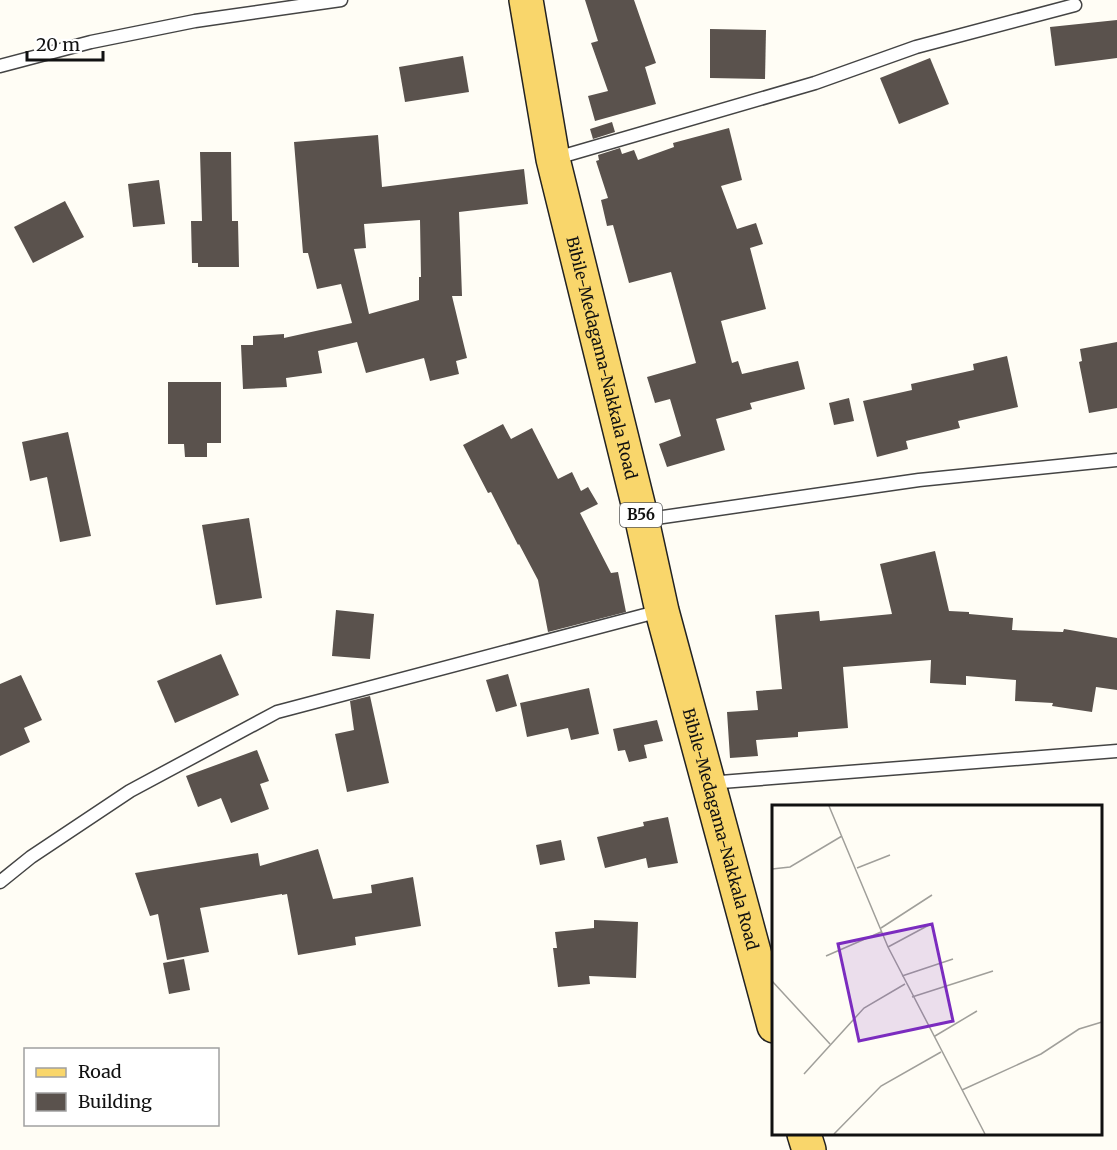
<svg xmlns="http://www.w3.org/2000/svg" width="1117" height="1150" viewBox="0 0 1117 1150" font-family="Merriweather,serif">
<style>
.building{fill:#5a524d;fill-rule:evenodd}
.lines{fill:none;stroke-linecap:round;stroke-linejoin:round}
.service-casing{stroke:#444;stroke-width:15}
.primary-casing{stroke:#222;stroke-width:36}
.service{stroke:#fff;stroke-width:12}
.primary{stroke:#f9d66b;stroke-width:33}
.labels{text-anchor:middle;stroke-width:6;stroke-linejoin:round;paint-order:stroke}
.shield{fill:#fff;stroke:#585858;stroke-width:1.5}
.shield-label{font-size:15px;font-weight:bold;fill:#111}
.street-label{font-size:16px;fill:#111;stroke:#fff}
.inset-road{fill:none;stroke:#a09f9a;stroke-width:1.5}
.view{fill:#7b2cbf;fill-opacity:0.15;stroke:#7b2cbf;stroke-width:3}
.inset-edge{fill:none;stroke:#111;stroke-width:3}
</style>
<rect width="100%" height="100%" fill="#fffdf5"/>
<g class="building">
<polygon points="585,0 634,0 656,63 645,67 656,104 595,121 588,96 608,91 591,43 598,41"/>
<polygon points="1117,20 1117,58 1055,66 1050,27"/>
<polygon points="710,29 766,30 765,79 710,78"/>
<polygon points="463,56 469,92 405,102 399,67"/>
<polygon points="930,58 949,104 899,124 880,78"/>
<polygon points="612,122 615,132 593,139 590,129"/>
<polygon points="729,128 742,180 721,186 737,229 756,223 763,244 750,248 766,309 721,321 732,363 738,361 742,374 798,361 805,389 750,403 752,409 716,419 725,450 667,467 659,444 681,436 670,399 655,403 647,377 696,363 671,272 629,283 613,225 607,226 601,200 608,198 596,161 599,160 598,155 620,148 622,154 634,150 638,160 674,147 673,143"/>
<path d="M378,135l4,52 142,-18 4,35 -69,8 3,84h-10l15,62 -11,3 3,13 -29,7 -6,-23 -58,15 -9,-31 -39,9 4,22 -36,5 1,9 -44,2 -2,-44h12v-9l31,-2v4l68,-15 -11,-39 -24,5 -9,-36h-5l-9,-111zM420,220l1,57h-2v23l-50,14 -15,-65 12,-1 -2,-24z"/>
<polygon points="200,152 231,152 232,221 238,221 239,267 198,267 198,263 192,263 191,221 202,221"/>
<polygon points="159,180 165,224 133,227 128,184"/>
<polygon points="65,201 84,237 33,263 14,227"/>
<polygon points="1117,342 1117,408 1089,413 1079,362 1082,361 1080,349"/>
<polygon points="1007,356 1018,407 958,421 960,428 906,441 908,449 877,457 863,401 912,390 911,384 974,370 973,364"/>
<polygon points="168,382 221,382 221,443 207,443 207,457 185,457 184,444 168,444"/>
<polygon points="849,398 854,421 834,425 829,403"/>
<polygon points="503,424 511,439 532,428 558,479 572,472 581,491 588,487 598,504 580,513 611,573 618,572 626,612 548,632 538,580 519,544 518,545 491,492 488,493 463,445"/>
<polygon points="68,432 91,536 60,542 47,477 30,481 22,442"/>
<polygon points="249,518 262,598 216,605 202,525"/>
<polygon points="935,551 949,611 969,612 969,614 1013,618 1012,630 1063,632 1064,629 1117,638 1117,690 1096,687 1092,712 1052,706 1053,703 1015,701 1016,680 966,676 966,685 930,683 931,660 843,667 848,728 798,732 798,737 756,740 758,756 730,758 727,712 758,710 756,691 782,689 775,615 819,611 820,621 892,614 880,564"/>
<polygon points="336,610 374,614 370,659 332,656"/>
<polygon points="221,654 239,695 175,723 157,681"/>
<polygon points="508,674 517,706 496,712 486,680"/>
<polygon points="21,675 42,720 24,728 30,742 0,756 0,684"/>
<polygon points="589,688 599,734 571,740 568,728 527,737 520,703"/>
<polygon points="370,696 389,783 347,792 335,734 354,730 350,701"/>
<polygon points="657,720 663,741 644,745 647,758 629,762 625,750 618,751 613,729"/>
<polygon points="257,750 269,781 260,784 269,809 231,823 221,798 198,807 186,776"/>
<polygon points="668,817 678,863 648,868 646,858 605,868 597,837 644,826 643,822"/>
<polygon points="561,840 565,860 540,865 536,845"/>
<polygon points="318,849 333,899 372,893 371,885 413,877 421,926 355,937 356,945 298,955 287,894 282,895 282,894 200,908 209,952 167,960 158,914 150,916 135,873 258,853 260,866"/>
<polygon points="594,920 638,922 636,978 589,976 590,984 558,987 553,948 557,948 555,932 594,928"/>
<polygon points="184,959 190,990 169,994 163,963"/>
</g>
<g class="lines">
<defs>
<g id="service">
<polyline points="0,66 91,42 195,21 341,0"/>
<polyline points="553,159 815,83 916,47 1075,5"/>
<polyline points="642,520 919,480 1117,460"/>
<polyline points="708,783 1117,751"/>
<polyline points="0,882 31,857 130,791 277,712 660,611"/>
</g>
<g id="primary">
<path id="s1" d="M526,0l27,159 89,361 20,91 112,415"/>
<polyline points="804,1134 809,1150"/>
</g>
</defs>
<use href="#service" class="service-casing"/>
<use href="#primary" class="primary-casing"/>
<use href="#service" class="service"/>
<use href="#primary" class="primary"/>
</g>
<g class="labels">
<rect class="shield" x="620" y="503" width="42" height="24" rx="4.5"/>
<g class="shield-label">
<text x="641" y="520">B56</text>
</g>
<g class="street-label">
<text dy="6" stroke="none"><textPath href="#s1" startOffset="366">Bibile-Medagama-Nakkala Road</textPath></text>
<text dy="6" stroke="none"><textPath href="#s1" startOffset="852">Bibile-Medagama-Nakkala Road</textPath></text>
</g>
</g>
<g transform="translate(772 805)">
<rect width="330" height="330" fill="#fffdf5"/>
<path class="inset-road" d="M57,1l59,141 97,187M85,63l33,-13M0,64l18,-2 52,-31M109,123l51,-33M116,142l41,-22M54,151l55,-24M130,171l51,-17M0,176l58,63M140,192l81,-26M163,231l42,-25M32,269l60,-66 41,-24M190,285l79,-36 38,-25 23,-7M62,329l47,-48 60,-34"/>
<path class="view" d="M160,119l21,97 -94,20 -21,-97z"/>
<rect width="330" height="330" class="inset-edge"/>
</g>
<rect x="24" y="1048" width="195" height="78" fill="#ffffff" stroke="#a0a0a0" stroke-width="1.5"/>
<rect x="36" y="1068" width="30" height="9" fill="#f9d66b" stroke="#a0a0a0" stroke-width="1.5"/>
<text x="78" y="1078" font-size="18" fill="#111111">Road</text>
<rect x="36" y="1093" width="30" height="18" fill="#5a524d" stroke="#a0a0a0" stroke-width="1.5"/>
<text x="78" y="1108" font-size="18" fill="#111111">Building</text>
<path d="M27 51v9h76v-9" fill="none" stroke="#111111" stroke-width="3"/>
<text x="36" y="51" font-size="18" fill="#111111" stroke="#ffffff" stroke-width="4.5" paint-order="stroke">20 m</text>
</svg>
